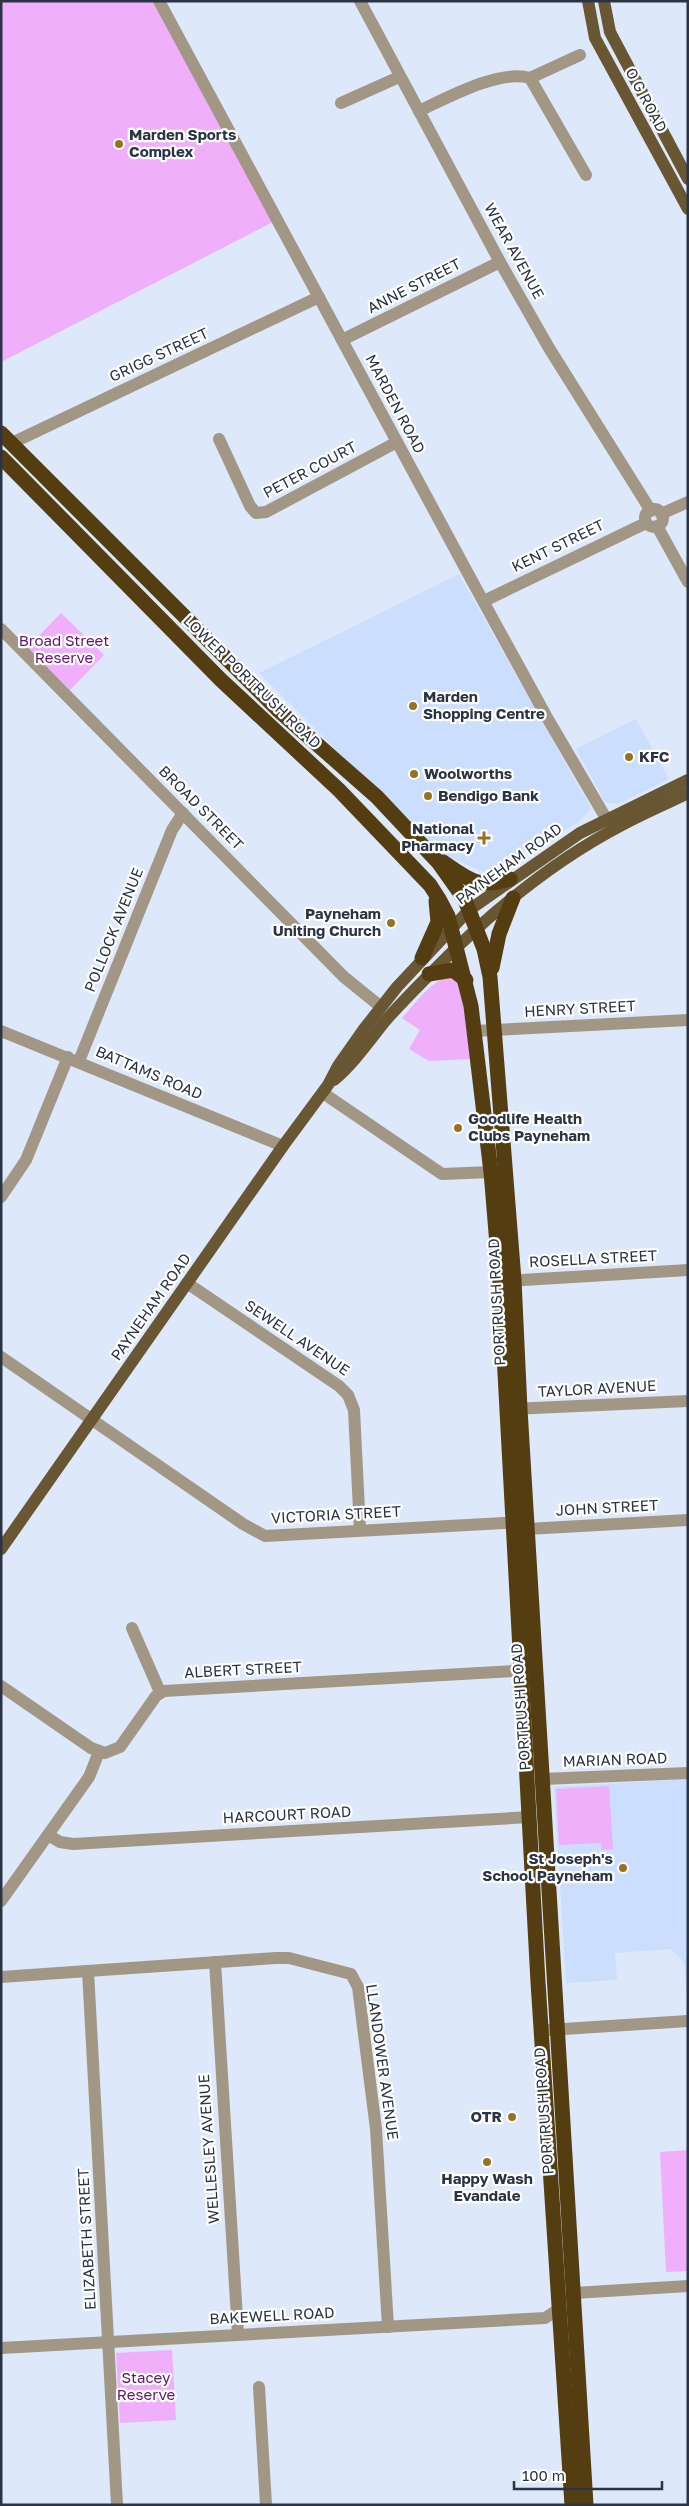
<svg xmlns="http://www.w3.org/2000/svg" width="689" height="2506" viewBox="0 0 689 2506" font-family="'Golos Text',sans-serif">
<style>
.built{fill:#ccdefd}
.green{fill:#f0affa}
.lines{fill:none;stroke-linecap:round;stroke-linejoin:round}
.minor{stroke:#a29784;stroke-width:12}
.major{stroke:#695632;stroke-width:12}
.highway{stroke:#543e11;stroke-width:15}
.poi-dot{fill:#99721e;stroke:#fff;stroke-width:2}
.labels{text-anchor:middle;stroke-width:4.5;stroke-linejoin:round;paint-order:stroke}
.street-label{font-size:15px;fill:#2a3445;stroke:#fff}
.poi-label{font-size:15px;font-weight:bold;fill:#2a3445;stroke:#fff;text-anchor:start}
.park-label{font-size:15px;fill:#641370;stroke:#fff}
</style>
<rect width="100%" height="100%" fill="#dde8fa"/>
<g class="built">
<polygon points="459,574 591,808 579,822 486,873 440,853 259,673"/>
<polygon points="636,719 669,779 618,804 605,802 576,749"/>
<polygon points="688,1779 688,2007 684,1962 671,1949 615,1953 617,1980 566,1983 554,1787"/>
</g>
<g class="green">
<polygon points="1,1 159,1 277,220 1,362"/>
<polygon points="61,613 104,655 70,690 27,648"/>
<path d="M449,976l11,6 11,77 -42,2 -20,-12 11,-19 -18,-12c13,-14 28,-36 47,-42z"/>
<polygon points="609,1786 613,1849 601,1850 601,1843 559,1845 556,1789"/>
<polygon points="688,2150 688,2271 666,2272 660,2152"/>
<polygon points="172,2350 176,2420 120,2423 116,2353"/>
</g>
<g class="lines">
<g class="minor">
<polyline points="159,1 471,579 545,714 607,820"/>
<polyline points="360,1 500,262 549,348 651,511"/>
<polyline points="530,78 580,55"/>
<polyline points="341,103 399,77"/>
<path d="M419,111c28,-13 80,-42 111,-33l56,97"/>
<polyline points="342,340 500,262"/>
<polyline points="219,439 250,506 256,513 266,512 397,442"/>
<polyline points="12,443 319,297"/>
<circle cx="654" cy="518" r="9"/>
<polyline points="661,514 688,502"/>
<polyline points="657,526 688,582"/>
<polyline points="484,601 646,523"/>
<polyline points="1,629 344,977 381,1007"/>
<polyline points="1,1031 283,1146"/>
<polyline points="474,1031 688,1020"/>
<polyline points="79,1061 172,830 183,813"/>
<polyline points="323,1093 442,1174 491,1172"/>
<polyline points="1,1197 26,1160 68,1057"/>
<polyline points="506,1281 688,1270"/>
<polyline points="187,1283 339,1386 348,1395 354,1410 360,1530"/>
<polyline points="1,1357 243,1524 265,1536 504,1523 513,1523 527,1529 688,1520"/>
<polyline points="512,1409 688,1401"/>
<polyline points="132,1628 160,1692"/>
<polyline points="1,1686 91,1748 105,1753 120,1747 156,1696 164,1691 530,1670"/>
<polyline points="543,1779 688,1773"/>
<polyline points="48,1835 60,1842 73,1844 530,1817"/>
<polyline points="1,1901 89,1777 99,1752"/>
<polyline points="215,1962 238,2334"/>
<polyline points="88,1971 117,2505"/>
<polyline points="1,1977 276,1958 289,1958 351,1974 358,1987 376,2129 388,2327"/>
<polyline points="548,2030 688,2021"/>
<polyline points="574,2293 688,2286"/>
<polyline points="1,2348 545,2318 559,2309"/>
<polyline points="259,2387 266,2505"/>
</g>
<g class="major">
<polyline points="588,1 595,38 688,209"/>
<polyline points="604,1 610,32 688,179"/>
<path d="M334,1080c20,-17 35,-39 52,-60 16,-18 33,-35 50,-52 55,-56 117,-107 186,-143 22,-12 44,-21 66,-32"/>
<polyline points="1,1549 283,1146 328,1085 338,1066 364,1029 397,987 469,910 580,833 688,780"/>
</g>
<g class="highway">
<polyline points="1,433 277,709 377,797 438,862 465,900 484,949 490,977 514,1280 520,1409 586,2505"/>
<polyline points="1,457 221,680 339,790 430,885 439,899 448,916 471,1006 491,1172 500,1281 538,1982 572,2505"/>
<path d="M443,862c26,18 35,27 67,17"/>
<polyline points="422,958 438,922 436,901"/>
<polyline points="492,968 499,934 513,898"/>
<polyline points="429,974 453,970 466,980"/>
</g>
</g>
<g class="poi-dot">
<circle cx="119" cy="144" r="5"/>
<circle cx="413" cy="706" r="5"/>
<circle cx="629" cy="757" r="5"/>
<circle cx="414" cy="774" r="5"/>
<circle cx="428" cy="796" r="5"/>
<path d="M481.5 830.5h5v5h5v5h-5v5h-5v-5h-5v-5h5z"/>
<circle cx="391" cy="923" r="5"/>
<circle cx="458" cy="1128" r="5"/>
<circle cx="623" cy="1868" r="5"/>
<circle cx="512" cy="2117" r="5"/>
<circle cx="487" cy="2162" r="5"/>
</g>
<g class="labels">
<g class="street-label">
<text transform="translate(646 100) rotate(62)" y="5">O G ROAD</text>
<text transform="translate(514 251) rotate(61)" y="5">WEAR AVENUE</text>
<text transform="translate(414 286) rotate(-27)" y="5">ANNE STREET</text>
<text transform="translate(159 355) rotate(-25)" y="5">GRIGG STREET</text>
<text transform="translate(395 404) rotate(62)" y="5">MARDEN ROAD</text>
<text transform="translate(310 470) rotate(-28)" y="5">PETER COURT</text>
<text transform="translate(558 546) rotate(-26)" y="5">KENT STREET</text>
<text transform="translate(252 682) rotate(44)" y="5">LOWER PORTRUSH ROAD</text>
<text transform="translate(201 808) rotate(45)" y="5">BROAD STREET</text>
<text transform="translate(509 864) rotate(-36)" y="5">PAYNEHAM ROAD</text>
<text transform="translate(114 930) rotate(-68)" y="5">POLLOCK AVENUE</text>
<text transform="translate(580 1009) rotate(-3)" y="5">HENRY STREET</text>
<text transform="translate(149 1073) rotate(23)" y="5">BATTAMS ROAD</text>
<text transform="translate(593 1259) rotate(-3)" y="5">ROSELLA STREET</text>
<text transform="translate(497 1302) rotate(-93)" y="5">PORTRUSH ROAD</text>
<text transform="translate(151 1307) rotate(-55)" y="5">PAYNEHAM ROAD</text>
<text transform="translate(297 1338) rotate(34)" y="5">SEWELL AVENUE</text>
<text transform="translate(597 1389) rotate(-3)" y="5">TAYLOR AVENUE</text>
<text transform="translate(607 1508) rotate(-3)" y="5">JOHN STREET</text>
<text transform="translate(336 1515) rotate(-3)" y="5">VICTORIA STREET</text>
<text transform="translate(243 1670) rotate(-3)" y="5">ALBERT STREET</text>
<text transform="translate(521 1707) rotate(-94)" y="5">PORTRUSH ROAD</text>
<text transform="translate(615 1760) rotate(-2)" y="5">MARIAN ROAD</text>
<text transform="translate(287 1815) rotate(-3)" y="5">HARCOURT ROAD</text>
<text transform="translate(382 2062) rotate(82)" y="5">LLANDOWER AVENUE</text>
<text transform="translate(544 2111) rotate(-94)" y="5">PORTRUSH ROAD</text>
<text transform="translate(209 2149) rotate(-94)" y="5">WELLESLEY AVENUE</text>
<text transform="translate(87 2239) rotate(-93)" y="5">ELIZABETH STREET</text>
<text transform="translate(272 2316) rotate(-3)" y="5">BAKEWELL ROAD</text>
</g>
<g class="poi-label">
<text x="129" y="140">Marden Sports<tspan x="129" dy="17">Complex</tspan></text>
<text x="423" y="702">Marden<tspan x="423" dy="17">Shopping Centre</tspan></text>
<text x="639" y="762">KFC</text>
<text x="424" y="779">Woolworths</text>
<text x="438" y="801">Bendigo Bank</text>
<text x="474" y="834" text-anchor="end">National<tspan x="474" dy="17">Pharmacy</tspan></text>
<text x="381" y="919" text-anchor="end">Payneham<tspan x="381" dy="17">Uniting Church</tspan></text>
<text x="468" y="1124">Goodlife Health<tspan x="468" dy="17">Clubs Payneham</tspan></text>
<text x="613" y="1864" text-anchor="end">St Joseph's<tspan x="613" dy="17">School Payneham</tspan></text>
<text x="502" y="2122" text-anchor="end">OTR</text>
<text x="487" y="2184" text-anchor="middle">Happy Wash<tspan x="487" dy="17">Evandale</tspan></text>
</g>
<g class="park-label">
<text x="64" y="646">Broad Street<tspan x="64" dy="17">Reserve</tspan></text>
<text x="146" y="2383">Stacey<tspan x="146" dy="17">Reserve</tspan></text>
</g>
</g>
<rect width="689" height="2506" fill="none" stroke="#2a3445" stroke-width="5"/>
<path d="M514 2481v8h148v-8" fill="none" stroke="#2a3445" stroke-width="2.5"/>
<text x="522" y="2481" font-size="15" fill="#2a3445" stroke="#ffffff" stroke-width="4" paint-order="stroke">100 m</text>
</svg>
